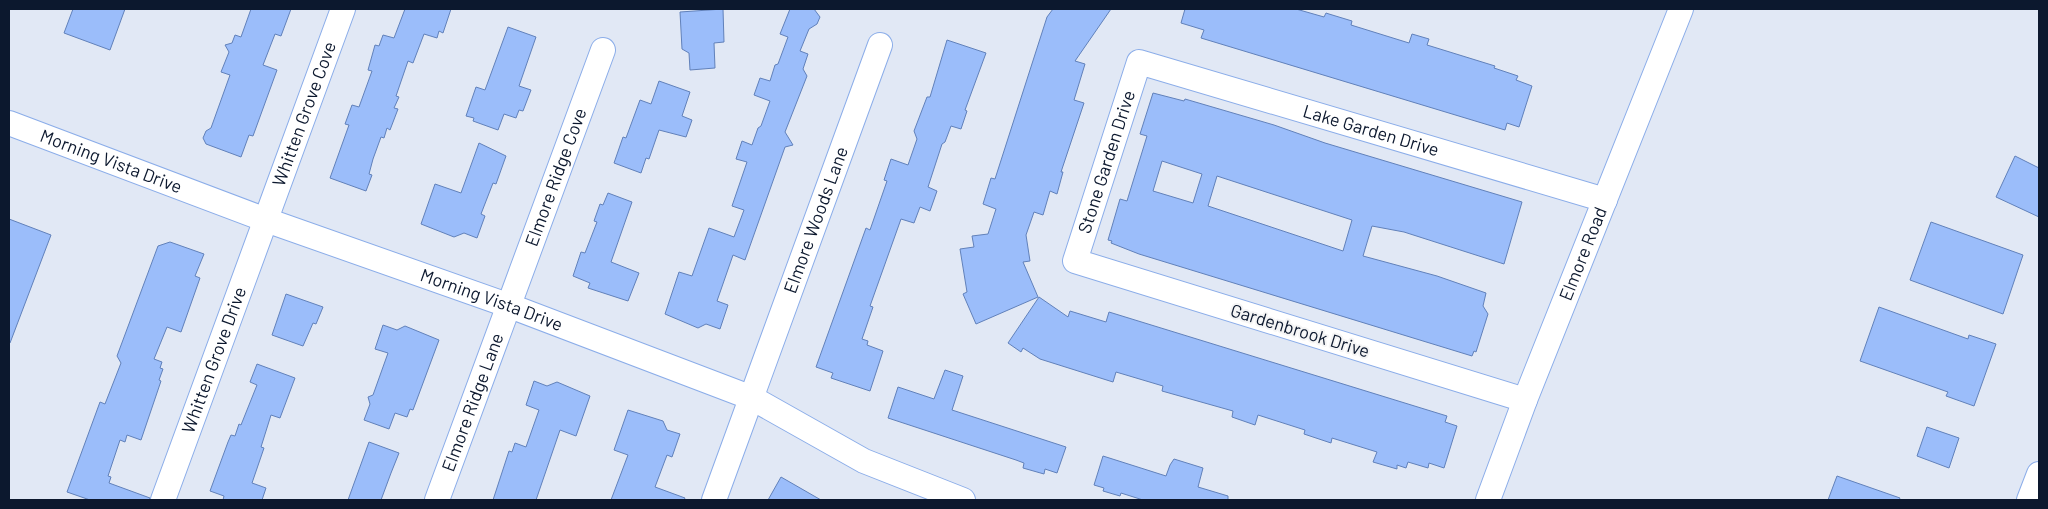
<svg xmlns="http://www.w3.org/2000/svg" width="2048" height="509" viewBox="0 0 2048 509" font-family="Barlow,sans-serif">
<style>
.building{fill:#9bbdfa;stroke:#6181ba;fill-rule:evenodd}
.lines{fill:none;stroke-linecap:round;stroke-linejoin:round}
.minor-casing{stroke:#8bade9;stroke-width:26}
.minor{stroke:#fff;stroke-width:24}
.labels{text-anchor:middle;stroke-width:4;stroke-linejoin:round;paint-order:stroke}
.street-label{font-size:18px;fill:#0c182e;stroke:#f5f5f5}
</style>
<rect width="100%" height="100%" fill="#e1e8f5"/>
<g class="building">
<polygon points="73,9 125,9 110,50 64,33"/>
<polygon points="251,9 291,9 281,36 275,34 263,65 277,70 253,136 249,135 241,157 206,144 203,138 206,131 211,128 230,75 221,72 229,52 225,45 232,43 235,35 241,37"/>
<polygon points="405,9 451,9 443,33 439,31 437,38 424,34 413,63 408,61 396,96 399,97 394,108 398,109 390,130 387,128 384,138 381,137 373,159 369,174 372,175 366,191 330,178 349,125 345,124 352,105 359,107 372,71 368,70 375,45 379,46 383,35 394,38"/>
<polygon points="723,9 724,42 714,43 715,68 690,70 689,53 682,49 680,12"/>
<polygon points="790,9 814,9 820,17 817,24 809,29 800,51 808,54 803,69 807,76 785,132 793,145 785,147 745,260 733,255 717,301 728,305 720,329 706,324 698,328 665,314 679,272 692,276 709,228 734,237 744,210 732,206 747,162 736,159 742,141 752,145 758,128 761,126 770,101 754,95 760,78 770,81 775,65 778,64 788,37 780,34"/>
<polygon points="1053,9 1111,9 1075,61 1085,64 1074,100 1084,103 1061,172 1063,172 1057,194 1050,191 1043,215 1034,212 1026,235 1030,261 1023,262 1038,297 976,324 963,294 967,292 960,249 974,247 972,236 988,234 996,209 983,204 991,178 995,179 1047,17"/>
<polygon points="1185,9 1296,9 1324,17 1326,13 1329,14 1352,21 1351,25 1409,43 1412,34 1429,39 1427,45 1495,66 1494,68 1518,76 1516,80 1532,86 1519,127 1507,123 1505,130 1201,38 1204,30 1181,23"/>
<polygon points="508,27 536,37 519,86 531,90 523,111 519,110 516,118 504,114 498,130 473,121 474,118 466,116 476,87 485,90"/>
<polygon points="947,40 986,53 965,110 967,111 961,129 951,126 945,142 942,144 928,187 937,191 930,211 920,207 914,223 901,219 870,306 873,307 862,339 868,341 867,345 883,351 870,391 831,378 833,373 816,367 866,228 870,230 887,181 884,180 891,159 908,165 917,139 914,131 927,97 930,97"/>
<polygon points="659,81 690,92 682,116 692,120 686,137 659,130 649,159 646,158 641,173 614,163 623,137 626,138 640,100 651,104"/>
<path d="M1153,93l31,8 1,-2 89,26 51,18 197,59 -18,62 -100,-32 -32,-6 -9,30 74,20 49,17 -3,13 5,8 -12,38 -2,-1 -2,5 -333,-102 -28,-11 1,-2 -4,-1 12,-41 7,2 20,-65 -7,-2zM1162,161l40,13 -9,29 -40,-12zM1217,176l135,44 -9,31 -135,-45z"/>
<polygon points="479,143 506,156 496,184 493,183 481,214 485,216 477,238 464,233 454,237 421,224 435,184 461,193"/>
<polygon points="2015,156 2039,168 2039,217 1996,197"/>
<polygon points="608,193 632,202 611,262 639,273 628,301 588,288 590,283 573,276 581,252 585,253 597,222 594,221 600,204 603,205"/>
<polygon points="9,219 51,235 10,343 9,343"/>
<polygon points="1931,222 2023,255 2003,314 1910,280"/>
<polygon points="170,242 204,254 195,276 200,278 181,332 167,327 154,359 162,362 160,368 163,369 159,380 161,381 141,440 127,435 125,442 120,440 108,476 111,477 109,483 150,498 149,500 90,500 67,492 100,402 105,404 121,363 117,356 158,246"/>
<polygon points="286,294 323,307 316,324 313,323 303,346 272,335"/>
<polygon points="1039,297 1068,317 1070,311 1106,322 1109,312 1447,416 1445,422 1457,426 1444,468 1429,463 1428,468 1408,462 1406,468 1397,465 1397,469 1373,462 1377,452 1332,438 1331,443 1304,434 1305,430 1258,415 1255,425 1232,417 1233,411 1162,391 1163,386 1116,372 1113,382 1040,359 1023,348 1021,352 1008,343"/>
<polygon points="1879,307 1968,339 1969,335 1996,344 1974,406 1946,396 1948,392 1860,361"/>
<polygon points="383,325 397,330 405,326 439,340 413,410 410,409 407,417 395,413 389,429 364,420 370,404 368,397 373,395 388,353 375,349"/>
<polygon points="257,364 295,378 280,418 271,415 261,447 264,448 252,483 266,488 262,500 223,500 224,496 210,491 228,442 231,435 235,436 239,424 241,425 257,385 250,382"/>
<polygon points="945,370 963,376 952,410 1066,447 1057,473 1045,469 1044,474 1023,468 1024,463 1016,460 888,418 898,387 934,399"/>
<polygon points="534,381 547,386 557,382 590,396 576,436 560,430 536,500 493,500 509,451 512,452 515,443 526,447 539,410 526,405"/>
<polygon points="628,410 663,421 667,430 680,434 672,457 667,455 655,487 685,498 684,500 611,500 628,455 614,450"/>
<polygon points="1927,427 1959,438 1949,468 1917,456"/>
<polygon points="369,442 399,453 391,473 381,500 348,500"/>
<polygon points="1103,456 1166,476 1170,465 1174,459 1203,468 1198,487 1228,496 1228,500 1143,500 1121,493 1120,496 1103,491 1104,488 1094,485"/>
<polygon points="1837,476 1900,498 1899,500 1828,500"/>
<polygon points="781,477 821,500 768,500"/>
</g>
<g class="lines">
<defs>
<g id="minor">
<path id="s1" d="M9,123l257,97 244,86 242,92 112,63 99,39"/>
<path id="s2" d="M1525,400l-450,-139 64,-199 466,138"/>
<path id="s3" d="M163,500l180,-491"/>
<path id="s4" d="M437,500l166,-450"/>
<path id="s5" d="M714,500l166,-455"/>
<path id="s6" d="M1488,500l37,-100 156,-391"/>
<polyline points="2029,500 2039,474"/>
</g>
</defs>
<use href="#minor" class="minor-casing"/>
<use href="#minor" class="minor"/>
</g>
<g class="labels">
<g class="street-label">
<text dy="6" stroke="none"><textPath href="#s3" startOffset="411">Whitten Grove Cove</textPath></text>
<text dy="6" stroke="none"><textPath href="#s2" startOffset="922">Lake Garden Drive</textPath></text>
<text dy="6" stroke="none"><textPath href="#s1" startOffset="109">Morning Vista Drive</textPath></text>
<text dy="6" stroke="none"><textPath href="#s2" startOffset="575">Stone Garden Drive</textPath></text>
<text dy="6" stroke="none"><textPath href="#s4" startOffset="344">Elmore Ridge Cove</textPath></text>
<text dy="6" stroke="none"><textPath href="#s5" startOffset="298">Elmore Woods Lane</textPath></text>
<text dy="6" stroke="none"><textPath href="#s6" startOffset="264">Elmore Road</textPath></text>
<text dy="6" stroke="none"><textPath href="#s1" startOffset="514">Morning Vista Drive</textPath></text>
<text transform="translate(1300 331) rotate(17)" y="6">Gardenbrook Drive</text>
<text dy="6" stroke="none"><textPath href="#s3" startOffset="149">Whitten Grove Drive</textPath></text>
<text dy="6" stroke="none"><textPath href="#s4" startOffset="104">Elmore Ridge Lane</textPath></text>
</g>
</g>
<rect width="2048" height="509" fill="none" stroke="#0c182e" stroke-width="20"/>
</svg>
